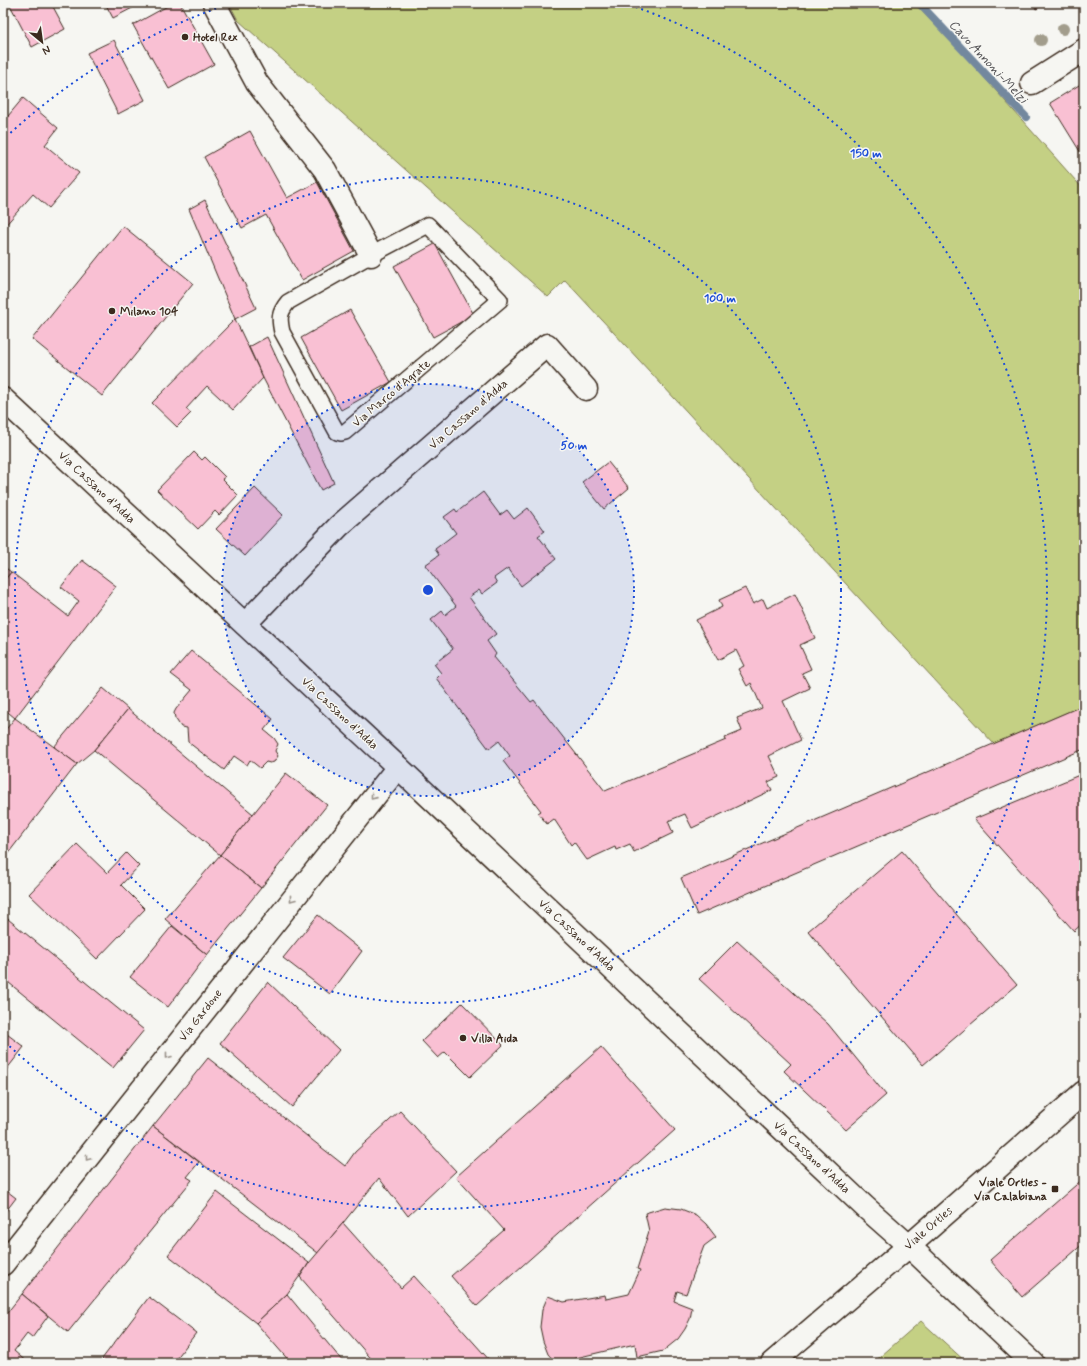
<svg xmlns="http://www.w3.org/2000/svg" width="1087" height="1366" viewBox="0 0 1087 1366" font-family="Mynerve,sans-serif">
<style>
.green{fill:#c4d084;stroke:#807d51}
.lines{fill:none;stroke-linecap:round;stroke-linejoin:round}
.stream{stroke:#73889e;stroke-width:8}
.building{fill:#f9c0d3;stroke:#3b2a1e}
.lane-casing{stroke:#3b2a1e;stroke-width:18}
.street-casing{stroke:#3b2a1e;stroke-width:25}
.secondary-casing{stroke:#3b2a1e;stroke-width:25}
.lane{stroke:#f6f6f2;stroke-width:15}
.street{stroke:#f6f6f2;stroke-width:22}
.secondary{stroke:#f6f6f2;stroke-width:22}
.tree{fill:#a29d8c}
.oneway{stroke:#989088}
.ring{fill:none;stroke:#1d4ed8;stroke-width:2;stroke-dasharray:2 4}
.poi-dot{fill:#3b2a1e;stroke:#f6f6f2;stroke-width:1.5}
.labels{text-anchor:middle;stroke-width:3;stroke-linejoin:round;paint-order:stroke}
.poi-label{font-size:12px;font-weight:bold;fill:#3b2a1e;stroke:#f6f6f2;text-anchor:start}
.street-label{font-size:12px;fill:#3b2a1e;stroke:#f6f6f2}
.water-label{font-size:13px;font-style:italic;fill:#525154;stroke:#f6f6f2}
.centre{fill:#1d4ed8;stroke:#f6f6f2;stroke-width:2}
.ring-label{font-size:12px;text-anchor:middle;font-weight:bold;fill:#1d4ed8;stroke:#f6f6f2;stroke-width:3;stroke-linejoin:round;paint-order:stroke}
</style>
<rect width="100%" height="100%" fill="#f6f6f2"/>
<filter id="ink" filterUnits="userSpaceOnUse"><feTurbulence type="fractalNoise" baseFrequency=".025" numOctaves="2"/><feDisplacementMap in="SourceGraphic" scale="8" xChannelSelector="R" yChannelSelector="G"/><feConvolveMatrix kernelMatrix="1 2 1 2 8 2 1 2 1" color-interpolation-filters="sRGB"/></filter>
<g filter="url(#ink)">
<g class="green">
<polygon points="229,3 914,3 967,58 1084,190 1084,705 994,744 565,280 548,297 238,20"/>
<polygon points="921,1321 967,1363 873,1363"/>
</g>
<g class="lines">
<polyline class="stream" points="919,3 1026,117"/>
</g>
<g class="building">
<polygon points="9,3 51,3 65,29 32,47"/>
<polygon points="105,3 142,3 113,18"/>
<polygon points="173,3 180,3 214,64 169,89 133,25"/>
<polygon points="1033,3 1046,3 1036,9"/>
<polygon points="114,40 145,100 118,114 87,53"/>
<polygon points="1084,82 1084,158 1050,103"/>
<polygon points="23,98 58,128 45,145 79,173 49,208 33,194 3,228 3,122"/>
<polygon points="250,131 287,198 317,182 354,251 302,280 266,215 242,228 204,157"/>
<polygon points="205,200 256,308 235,319 189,209"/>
<polygon points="123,226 193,283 102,396 32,339"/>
<polygon points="435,244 474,315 433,337 394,266"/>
<polygon points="350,310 391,382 341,410 301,338"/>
<polygon points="235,319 263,378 233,410 207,386 186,409 191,413 177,427 152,403"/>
<polygon points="267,337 334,483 321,490 263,378 249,347"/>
<polygon points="194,452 202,460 205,457 225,477 222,479 238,495 219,515 215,511 198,529 157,490"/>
<polygon points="608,462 629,488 604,509 582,482"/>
<polygon points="255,488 283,515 245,556 216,529"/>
<polygon points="483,492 500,515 507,510 514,519 528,508 545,531 538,536 556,559 521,586 508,568 494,578 497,583 482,594 479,590 469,597 496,634 487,641 496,654 494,657 531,702 534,700 605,791 726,740 725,738 742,731 737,718 762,708 751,683 747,686 738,669 744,666 736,650 718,660 696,620 722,607 719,600 745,588 753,604 763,599 767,608 795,594 815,638 800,645 811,669 802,673 810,688 783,701 801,740 769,756 779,777 768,782 772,790 692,828 685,814 668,821 673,833 634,852 630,844 616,850 615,847 587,860 574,842 571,845 554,819 547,824 538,813 541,811 503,761 510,756 499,741 489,749 436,678 441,673 434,664 453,649 431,620 442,611 445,615 456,606 425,565 439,555 435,549 456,533 444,517 455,509 457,512"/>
<polygon points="82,560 116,586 15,718 3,708 3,582 11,572 68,616 79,601 61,587"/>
<polygon points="3,566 11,572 3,582"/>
<polygon points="191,651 273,719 264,730 274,738 278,744 275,751 278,756 274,762 270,763 266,762 260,768 250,760 247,765 234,756 224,770 188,742 187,728 181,727 175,718 174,713 176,709 192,690 171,674"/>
<polygon points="103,688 128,709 94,750 77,764 54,747"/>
<polygon points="1084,705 1084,749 697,915 681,878"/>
<polygon points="128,709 253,814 220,855 94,750"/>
<polygon points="15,718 77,764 3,860 3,733"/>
<polygon points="286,773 327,805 261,888 220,855"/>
<polygon points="1084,773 1084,922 1074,931 974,819"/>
<polygon points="77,844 107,873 126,853 139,866 121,885 145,909 97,959 29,894"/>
<polygon points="902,851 1017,985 923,1065 808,931"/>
<polygon points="220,855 261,888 207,955 165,919"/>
<polygon points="3,915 144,1030 113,1068 3,978"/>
<polygon points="318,915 362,951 330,994 283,958"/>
<polygon points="172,926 207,955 168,1007 130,977"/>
<polygon points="737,941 828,1024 886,1095 846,1130 784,1071 791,1064 699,979"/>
<polygon points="268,982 339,1050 292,1107 220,1043"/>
<polygon points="462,1003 503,1045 470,1077 445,1052 438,1058 422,1041"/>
<polygon points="3,1031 24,1047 3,1074"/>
<polygon points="601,1047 675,1130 477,1306 451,1276 504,1230 456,1177"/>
<polygon points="208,1058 345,1166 355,1152 400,1111 456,1171 408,1216 379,1178 343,1223 318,1253 153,1126"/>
<polygon points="153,1126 199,1162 187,1177 192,1180 68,1332 22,1294"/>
<polygon points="1084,1178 1084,1243 1022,1297 990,1260"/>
<polygon points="3,1188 16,1198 3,1215"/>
<polygon points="217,1192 309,1263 287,1294 256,1323 168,1255"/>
<polygon points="665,1207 681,1209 696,1215 706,1224 716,1237 704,1246 686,1294 677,1291 674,1301 692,1308 690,1319 685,1329 678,1339 663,1351 637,1357 635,1344 576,1358 570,1363 556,1363 548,1354 543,1341 540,1327 542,1310 548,1296 564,1302 605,1295 606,1299 629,1294 640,1270 637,1269 649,1231 645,1213"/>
<polygon points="343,1223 401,1288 414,1276 492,1363 375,1363 300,1277 309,1263"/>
<polygon points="22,1294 48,1316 32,1338 27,1334 14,1351 28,1363 3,1363 3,1318"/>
<polygon points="287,1294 344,1363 291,1363 256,1323"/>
<polygon points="149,1297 196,1333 173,1363 107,1363 102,1359"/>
</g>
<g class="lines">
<defs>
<path id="lane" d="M428,225l72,75 -155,132 -4,1 -4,-1 -55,-100c-3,-14 -3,-19 6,-30l83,-47z"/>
<g id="street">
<polyline points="214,3 257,83 325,170 371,255"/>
<polyline points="1032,83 1084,50"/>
<polyline points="245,624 339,526 547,345 586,389"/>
<polyline points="909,1246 1033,1363"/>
<polyline points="3,1264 398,767"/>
</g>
<g id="secondary">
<polyline points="3,399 398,767 865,1207 909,1246"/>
<polyline points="772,1363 909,1246 1084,1092"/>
</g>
</defs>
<use href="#lane" class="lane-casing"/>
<use href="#street" class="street-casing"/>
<use href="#secondary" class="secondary-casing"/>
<use href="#lane" class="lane"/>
<use href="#street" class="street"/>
<use href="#secondary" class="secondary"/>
</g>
<g class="tree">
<circle cx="1063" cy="29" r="6"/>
<circle cx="1041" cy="40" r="6"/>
</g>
<defs><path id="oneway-chevron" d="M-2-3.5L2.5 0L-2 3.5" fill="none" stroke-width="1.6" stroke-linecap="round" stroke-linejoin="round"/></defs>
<g class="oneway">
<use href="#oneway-chevron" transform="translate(373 797) rotate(129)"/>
<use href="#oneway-chevron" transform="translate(292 899) rotate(128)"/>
<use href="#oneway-chevron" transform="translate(168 1056) rotate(128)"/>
<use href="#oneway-chevron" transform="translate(88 1158) rotate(128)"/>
</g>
</g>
<circle cx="428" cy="590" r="206" fill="#1d4ed8" fill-opacity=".12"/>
<g class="ring">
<circle cx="428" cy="590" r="206"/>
<circle cx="428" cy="590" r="413"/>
<path d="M6 137A619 619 0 0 1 226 5M630 5A619 619 0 1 1 6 1043"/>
</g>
<g class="poi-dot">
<circle cx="185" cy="37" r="4"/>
<circle cx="112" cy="311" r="4"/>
<circle cx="463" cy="1038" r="4"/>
<rect x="1051" y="1185" width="8" height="8" rx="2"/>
</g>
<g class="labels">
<g class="poi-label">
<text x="193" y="41">Hotel Rex</text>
<text x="120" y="315">Milano 104</text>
<text x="471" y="1042">Villa Aida</text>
<text x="1047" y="1186" text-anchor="end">Viale Ortles -<tspan x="1047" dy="14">Via Calabiana</tspan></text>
</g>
<g class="street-label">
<text transform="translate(391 393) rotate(-40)" y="4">Via Marco d'Agrate</text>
<text transform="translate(468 414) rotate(-41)" y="4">Via Cassano d'Adda</text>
<text transform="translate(97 487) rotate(43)" y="4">Via Cassano d'Adda</text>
<text transform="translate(340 713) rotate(43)" y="4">Via Cassano d'Adda</text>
<text transform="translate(577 935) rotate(43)" y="4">Via Cassano d'Adda</text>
<text transform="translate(200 1015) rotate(-52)" y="4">Via Gardone</text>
<text transform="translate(812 1157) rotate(43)" y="4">Via Cassano d'Adda</text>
<text transform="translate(928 1228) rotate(-41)" y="4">Viale Ortles</text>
</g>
<g class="water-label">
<text transform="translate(989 61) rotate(47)" y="5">Cavo Annoni-Melzi</text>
</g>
</g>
<circle cx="428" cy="590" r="6" class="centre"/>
<g class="ring-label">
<text x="866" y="157">150 m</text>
<text x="720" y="302">100 m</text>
<text x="574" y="449">50 m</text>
</g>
<rect width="1087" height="1366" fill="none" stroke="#f6f6f2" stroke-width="16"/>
<rect x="8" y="8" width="1071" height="1350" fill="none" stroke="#3b2a1e" stroke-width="1.5" filter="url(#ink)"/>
<g transform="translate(42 42) rotate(151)" stroke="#f6f6f2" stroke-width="3" paint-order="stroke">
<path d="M0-3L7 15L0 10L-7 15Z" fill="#3b2a1e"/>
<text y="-6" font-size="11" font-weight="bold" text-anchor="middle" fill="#3b2a1e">N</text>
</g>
</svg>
